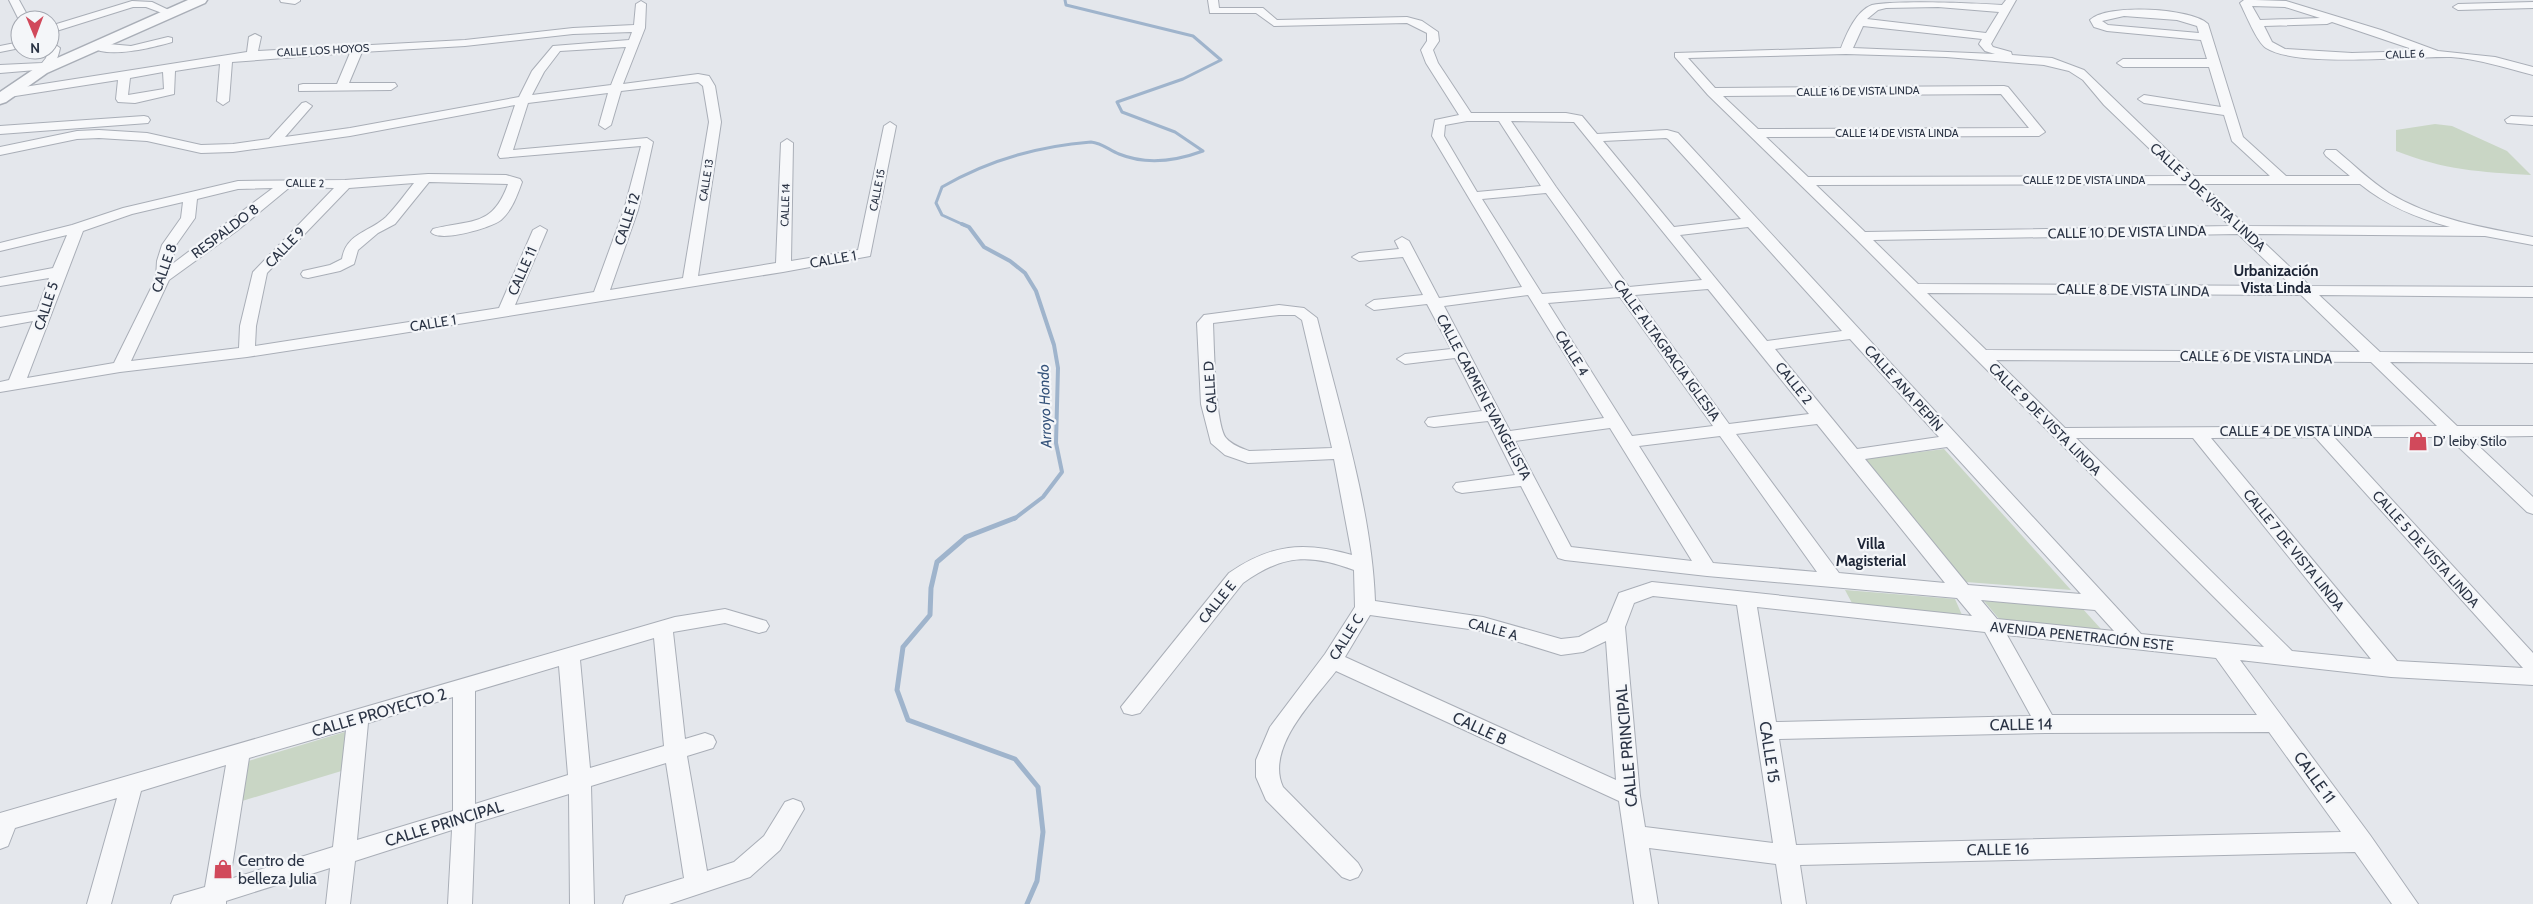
<svg xmlns="http://www.w3.org/2000/svg" width="2533" height="904" viewBox="0 0 2533 904" font-family="Cabin,sans-serif">
<style>
.green{fill:#c9d6c5}
.lines{fill:none;stroke-linecap:round;stroke-linejoin:round}
.stream-far2{stroke:#9fb4cc;stroke-width:3}
.stream-far1{stroke:#9fb4cc;stroke-width:4}
.stream{stroke:#9fb4cc;stroke-width:5}
.minor-casing{stroke:#a9aeb7;stroke-width:2}
.tertiary-casing{stroke:#a9aeb7;stroke-width:3}
.minor{fill:#f7f8fa;fill-rule:evenodd}
.tertiary{fill:#f7f8fa;fill-rule:evenodd}
.labels{text-anchor:middle;stroke-width:4.5;stroke-linejoin:round;paint-order:stroke}
.far-street-label{font-size:11px;fill:#2b3445;stroke:#f4f6f9}
.street-label{font-size:14px;fill:#2b3445;stroke:#f4f6f9}
.poi-label{font-size:14px;fill:#2b3445;stroke:#f4f6f9;text-anchor:start}
.neighbourhood-label{font-size:15px;font-weight:bold;fill:#1d2536;stroke:#f4f6f9}
.water-label{font-size:15px;font-style:italic;fill:#34527a;stroke:#f4f6f9}
.near-street-label{font-size:16px;fill:#2b3445;stroke:#f4f6f9}
.near-poi-label{font-size:16px;fill:#2b3445;stroke:#f4f6f9;text-anchor:start}
</style>
<rect width="100%" height="100%" fill="#e4e7ec"/>
<g class="green">
<path d="M2435,124l17,2 55,25 24,24c-51,-3 -87,-5 -135,-24v-21z"/>
<polygon points="1944,449 2071,590 1966,582 1864,459"/>
<polygon points="1845,590 1955,599 1962,615 1853,605"/>
<polygon points="1984,601 2082,608 2101,629 2000,620"/>
<polygon points="348,731 348,769 242,801 245,762"/>
</g>
<g class="lines">
<path class="stream-far2" d="M964,225l-22,-10 -6,-12 6,-16c45,-26 97,-41 149,-45 11,1 18,8 28,12 27,11 57,7 84,-3l-28,-19 -53,-20 -5,-10 66,-23 38,-19 -28,-24 -127,-31 -1,-5"/>
<polyline class="stream-far1" points="962,224 969,227 984,247 1010,261 1025,273 1036,291 1054,345 1058,368 1056,443 1062,472 1043,497 1014,519"/>
<polyline class="stream" points="1015,518 966,537 937,562 931,588 930,615 903,647 897,690 908,720 1015,759 1038,787 1043,832 1037,881 1027,904"/>
<defs>
<g id="minor">
<polygon points="9,0 19,0 30,20 20,20 20,22"/>
<polygon points="280,0 300,0 300,1 295,4 281,2"/>
<path d="M1208,0h10l1,8h44l14,12 130,-3 15,4 16,11 1,9 -6,9 5,13 33,50h95l16,3 15,18 70,-4 11,3 463,501 123,13 -408,-408 -148,-144 -33,-38v-4l166,-5c6,-15 15,-37 31,-43 26,-5 101,-2 130,0l4,-5h10l-25,44 2,3 18,5 1,3 40,3 32,12 110,106h76l-38,-35 -8,-26 -80,-12 -6,-4 6,-4 77,12 -12,-40h-86l-6,-4 6,-4h84l-6,-19 -94,-9 -13,-4 -4,-7c16,-17 103,-12 118,4l35,113 43,39h64l-24,-20 -2,-3 2,-3h10c18,15 34,31 53,43 43,26 95,35 144,44v8l-48,-9 -230,-2 55,52 223,1v10l-214,-2 61,57 153,1v10l-143,-1 67,64h76v10l-64,1 64,60v17l-6,-2 -79,-75h-114l199,216v32l-142,-8 -151,-17 130,175 48,69h-26l-37,-52 -555,13 6,39h-24l-6,-40 -127,-16 9,56h-24l-15,-103 -283,-130c-23,30 -71,77 -53,116l75,76 4,7 -4,7 -8,3 -8,-3 -76,-77 -10,-23v-17l14,-33 55,-73 30,-47 -1,-37c-45,-17 -72,-15 -111,13l-103,130 -8,2 -8,-2 -3,-6 108,-134c42,-29 75,-32 123,-18l-18,-96 -86,4 -23,-8 -14,-12 -10,-39 -4,-81 7,-8 75,-10 25,3 13,10c22,89 55,192 58,283l108,16 78,22 18,-2 28,-15 12,-29 33,-11 320,34 -15,-18 -250,-22 -142,-16 -7,-2 -37,-72 -59,7 -6,-2 -3,-4 3,-4 59,-8 -27,-54 -54,6 -6,-1 -3,-4 3,-4 6,-1 48,-6 -27,-53 -50,6 -8,-5 8,-5 46,-5 -24,-45 -53,6 -8,-5 8,-5 49,-5 -20,-38 -44,4 -7,-4 7,-4 40,-4 -4,-8 7,-4 7,4 30,57 83,-11 -90,-151 3,-16 24,-5 -33,-52 -5,-13 6,-9v-8l-20,-10 -133,3 -18,-13h-46zM1938,7l61,5 -13,21 -119,-14 11,-9 8,-2zM2124,16l53,4 20,6 2,7 -91,-8 -6,-4zM1863,26l119,13 -3,5 6,7 10,3 -142,-6zM1846,54l100,3 98,8 25,6 14,9 21,25 74,71 -370,1 -42,-40 273,-1 6,-4 -37,-45 -4,-1 -289,2 -27,-30zM2001,94l28,34 -271,1 -35,-33zM1467,121h32l42,65 -64,6 -33,-56 1,-11zM1511,121l63,1 128,158 -73,7 -73,-100zM1666,138l2,1 73,80 -67,8 -71,-86zM2186,184l44,42 -365,6 -49,-47zM2202,184h158c27,22 57,34 90,43l-204,-1zM1546,193l68,95 -72,6 -60,-95zM1748,227l94,104 -75,10 -87,-106zM2238,234l54,52 -374,-2 -45,-44zM1708,289l101,125 -80,10 -94,-129zM1927,293l374,2 59,57 -374,-2zM1528,295l76,123 -94,13 -66,-125zM1620,297l93,129 -81,10 -84,-133zM1279,315h16l7,5 30,128 -83,3c-8,-3 -17,-6 -23,-13 -11,-14 -12,-93 -13,-115zM1850,339l89,98 -82,12 -82,-100zM1996,360l375,2 66,64 -372,2zM1817,424l128,159 -106,-10 -103,-139zM1610,428l82,133 -121,-14 -56,-106zM1720,436l97,136 -104,-9 -74,-117zM2315,437l208,231 -126,-7 -186,-223zM2076,438h117l178,221 -79,-8zM1947,447l134,147 -113,-9 -103,-126zM1653,596l84,9 36,238 -128,-16 -5,-31 -15,-169 9,-24zM1981,600l114,10 19,21 -117,-12zM1757,607l228,25 46,84 -255,6zM1370,615l113,16 78,24 22,-3 23,-11 10,139 -271,-123zM2007,635l209,23 41,57h-205zM2269,732l72,100 -545,13 -17,-106 267,-6z"/>
<path d="M2255,0l31,1 95,29 57,21 57,6 38,10v8c-27,-7 -54,-16 -82,-18 -41,-1 -154,11 -185,-9 -10,-7 -20,-34 -26,-45l4,-3zM2252,6l33,1 35,11 -60,2zM2332,22l86,29 -66,2 -67,-4 -13,-7 -8,-16 63,-2z"/>
<polygon points="132,1 152,2 175,13 170,16 146,7 133,7 50,33 50,26"/>
<path d="M641,1l5,3 -1,24 -22,56 75,-10 11,2 6,10 6,36 -23,154 78,-13 5,-120 6,-4 6,4 -2,118 67,-11 26,-124 6,-4 6,4 -26,130 -87,16 -399,64 -137,21 -127,15 -120,20v-10l9,-2 24,-59 -33,6v-10l37,-6 12,-33 -49,8v-8l53,-10 14,-33 -67,16v-8l72,-18 51,-17 115,-27 107,-1 83,-6 78,1 14,4 2,3c-5,14 -10,28 -21,38 -10,8 -62,23 -70,12l2,-3c38,-10 59,-1 75,-45l-79,-2 -34,42 -17,9 -20,17 -4,14 -14,7 -32,7 -5,-1 -2,-3 2,-3 27,-6 12,-6c4,-26 28,-27 44,-42 10,-10 19,-23 28,-34l-65,5 -82,85 -11,53 -1,20 244,-38 34,-78 7,-4 7,4 -32,75 79,-13 30,-82 17,-64 -141,12 -2,-3 17,-50 -165,31 -117,16 -32,1 -54,-12 -48,-3 -22,1 -77,16v-8l77,-16 22,-1 48,3 54,12 32,-1 36,-5 33,-36 4,-1 6,4 -27,31 65,-9 169,-31 13,-26 21,-25 76,-6 3,-8 -59,2 -108,12 -103,6 -13,31h46l2,3 -6,4 -92,1v-6l4,-1h34l13,-31 -118,9 -3,39 -6,4 -6,-4 3,-37 -45,7 -1,23 -39,9 -17,-1 -2,-3 2,-19 -109,17 -6,-4 2,-3 242,-38 2,-15 6,-3 6,3 -3,14 207,-11 108,-12 61,-3 2,-21zM626,47l-15,38 -79,10 12,-23 16,-21zM163,72l1,17 -36,6 2,-17zM698,82l5,4 6,36 -26,156 -73,12 28,-80 15,-68 -6,-4 -134,12 15,-47 80,-10 -9,32 6,4 6,-4 10,-34zM290,187l44,1 -81,84 -13,54 -1,22 -108,13 38,-81 69,-50zM273,188l-102,77 5,-20 19,-27 2,-19 41,-10zM183,202l-2,16 -19,27 -5,16 -1,17 -42,85 -87,15 56,-147 49,-17z"/>
<polygon points="2533,2 2533,8 2458,10 2453,7 2458,4"/>
<path d="M168,37l4,1v4c-17,5 -67,18 -81,4l6,-3 34,3z"/>
<path d="M50,41l10,7c-2,11 -7,22 -18,26l-6,-4 -36,3v-8l42,-2 4,-5 2,-8h2z"/>
<polygon points="20,42 20,48 0,52 0,46"/>
<polygon points="144,116 148,117 150,120 148,123 0,134 0,126"/>
<polygon points="2511,116 2533,117 2533,125 2507,123 2505,120"/>
<path d="M725,609l41,12 3,5 -3,5 -7,2 -34,-10 -52,9 12,107 20,-6 8,3 3,6 -3,6 -26,8 20,115 27,-9 30,-26 21,-34 8,-3 8,3 3,7 -24,41 -30,27 -81,27h-46l3,-8 58,-18 -18,-115 -75,23 3,118h-24l-1,-110 -94,29 -3,81h-24l4,-74 -97,31 -5,43h-24l4,-36 -104,33v3h-55l3,-8 31,-9 21,-122 -85,26 -30,113h-24l30,-106 -102,30 -7,18 -8,3v-36l675,-196zM654,638l10,108 -74,22 -10,-108zM559,666l9,109 -93,29v-113zM453,697v114l-96,29 11,-117zM346,730l-13,117 -103,32 19,-121z"/>
</g>
<polygon id="tertiary" points="188,0 207,0 205,3 47,73 6,102 0,104 0,92 37,67"/>
</defs>
<use href="#minor" class="minor-casing"/>
<use href="#tertiary" class="tertiary-casing"/>
<use href="#minor" class="minor"/>
<use href="#tertiary" class="tertiary"/>
</g>
<defs>
<symbol id="shop-bare" viewBox="-9 -9 18 18"><path d="M-5-2.5h2.3a2.7 3.5 0 0 1 5.4 0H5L5.5 6h-11ZM-1.5-2.5h3a1.5 2.3 0 0 0-3 0Z" fill="#d1495b" stroke="#f4f6f9" stroke-width="2.5" paint-order="stroke"/></symbol>
</defs>
<g fill-rule="evenodd">
<use href="#shop-bare" x="2404" y="427" width="28" height="28"/>
<use href="#shop-bare" x="209" y="855" width="28" height="28"/>
</g>
<g class="labels">
<g class="far-street-label">
<text transform="translate(323 50) rotate(-3)" y="4">CALLE LOS HOYOS</text>
<text transform="translate(2405 54) rotate(-2)" y="4">CALLE 6</text>
<text transform="translate(1858 91) rotate(-1)" y="4">CALLE 16 DE VISTA LINDA</text>
<text x="1897" y="137">CALLE 14 DE VISTA LINDA</text>
<text transform="translate(706 180) rotate(-81)" y="4">CALLE 13</text>
<text x="2084" y="184">CALLE 12 DE VISTA LINDA</text>
<text transform="translate(305 183) rotate(1)" y="4">CALLE 2</text>
<text transform="translate(877 190) rotate(-79)" y="4">CALLE 15</text>
<text transform="translate(785 205) rotate(-88)" y="4">CALLE 14</text>
</g>
<g class="street-label">
<text transform="translate(2208 197) rotate(43)" y="5">CALLE 3 DE VISTA LINDA</text>
<text transform="translate(627 219) rotate(-72)" y="5">CALLE 12</text>
<text transform="translate(225 231) rotate(-37)" y="5">RESPALDO 8</text>
<text transform="translate(2127 232) rotate(-1)" y="5">CALLE 10 DE VISTA LINDA</text>
<text transform="translate(285 247) rotate(-46)" y="5">CALLE 9</text>
<text transform="translate(833 259) rotate(-10)" y="5">CALLE 1</text>
<text transform="translate(164 268) rotate(-71)" y="5">CALLE 8</text>
<text transform="translate(522 271) rotate(-66)" y="5">CALLE 11</text>
<text transform="translate(2133 290) rotate(1)" y="5">CALLE 8 DE VISTA LINDA</text>
<text transform="translate(46 306) rotate(-72)" y="5">CALLE 5</text>
<text transform="translate(433 323) rotate(-9)" y="5">CALLE 1</text>
<text transform="translate(1667 350) rotate(54)" y="5">CALLE ALTAGRACIA IGLESIA</text>
<text transform="translate(1572 353) rotate(58)" y="5">CALLE 4</text>
<text transform="translate(2256 357) rotate(1)" y="5">CALLE 6 DE VISTA LINDA</text>
<text transform="translate(1794 383) rotate(51)" y="5">CALLE 2</text>
<text transform="translate(1210 387) rotate(-94)" y="5">CALLE D</text>
<text transform="translate(1904 388) rotate(48)" y="5">CALLE ANA PEPÍN</text>
<text transform="translate(1484 397) rotate(62)" y="5">CALLE CARMEN EVANGELISTA</text>
<text transform="translate(2045 419) rotate(45)" y="5">CALLE 9 DE VISTA LINDA</text>
<text x="2296" y="436">CALLE 4 DE VISTA LINDA</text>
<text transform="translate(2426 549) rotate(48)" y="5">CALLE 5 DE VISTA LINDA</text>
<text transform="translate(2294 550) rotate(51)" y="5">CALLE 7 DE VISTA LINDA</text>
<text transform="translate(1217 602) rotate(-51)" y="5">CALLE E</text>
<text transform="translate(1493 629) rotate(15)" y="5">CALLE A</text>
<text transform="translate(2082 636) rotate(6)" y="5">AVENIDA PENETRACIÓN ESTE</text>
<text transform="translate(1346 637) rotate(-58)" y="5">CALLE C</text>
</g>
<g class="poi-label">
<text x="2433" y="446">D’ leiby Stilo</text>
</g>
<g class="neighbourhood-label">
<text x="2276" y="276">Urbanización<tspan x="2276" dy="17">Vista Linda</tspan></text>
<text x="1871" y="549">Villa<tspan x="1871" dy="17">Magisterial</tspan></text>
</g>
<g class="water-label">
<text transform="translate(1045 406) rotate(-92)" y="5">Arroyo Hondo</text>
</g>
<g class="near-street-label">
<text transform="translate(379 712) rotate(-16)" y="6">CALLE PROYECTO 2</text>
<text transform="translate(2021 724) rotate(-1)" y="6">CALLE 14</text>
<text transform="translate(1480 728) rotate(25)" y="6">CALLE B</text>
<text transform="translate(1626 746) rotate(-95)" y="6">CALLE PRINCIPAL</text>
<text transform="translate(1770 752) rotate(81)" y="6">CALLE 15</text>
<text transform="translate(2315 777) rotate(54)" y="6">CALLE 11</text>
<text transform="translate(444 823) rotate(-17)" y="6">CALLE PRINCIPAL</text>
<text transform="translate(1998 849) rotate(-1)" y="6">CALLE 16</text>
</g>
<g class="near-poi-label">
<text x="238" y="866">Centro de<tspan x="238" dy="18">belleza Julia</tspan></text>
</g>
</g>
<g transform="translate(35 35) rotate(179)"><circle r="24" fill="#f4f6f9" stroke="#a4a8b1"/>
<path d="M0-4L9 19L0 12L-9 19Z" fill="#d1495b"/>
<text y="-8" font-size="14" font-weight="bold" text-anchor="middle" fill="#2b3445">N</text>
</g>
</svg>
